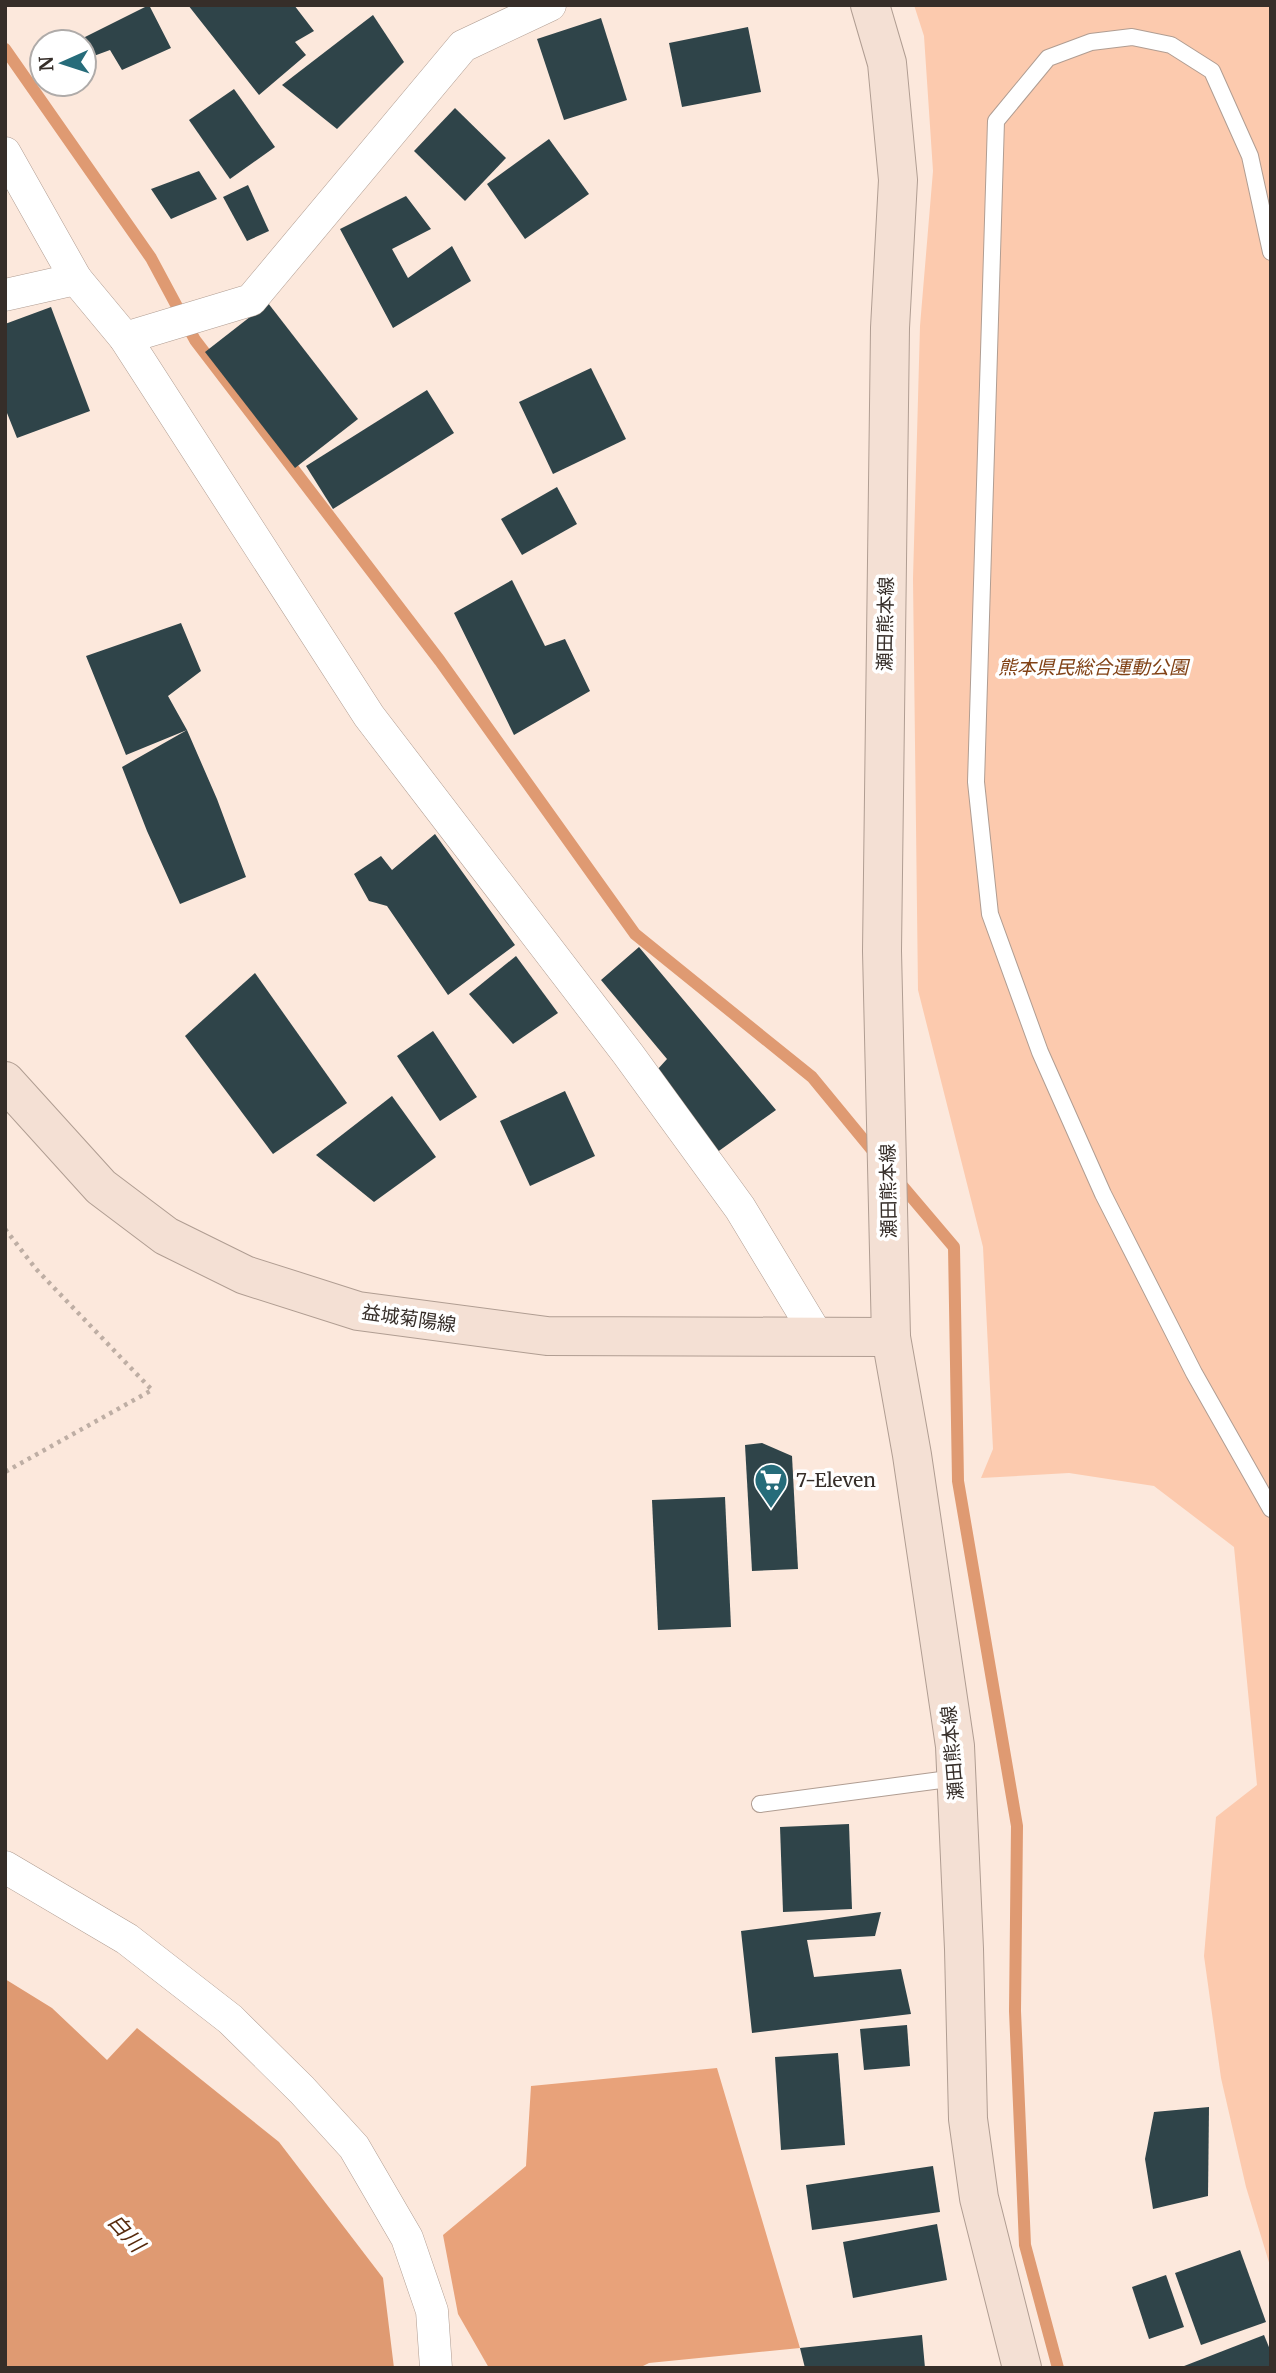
<svg xmlns="http://www.w3.org/2000/svg" width="1276" height="2373" viewBox="0 0 1276 2373" font-family="Merriweather,'Noto Sans JP',serif">
<style>
.green{fill:#fccaae}
.forest{fill:#e8a27a}
.water{fill:#df9a72}
.lines{fill:none;stroke-linecap:round;stroke-linejoin:round}
.stream{stroke:#df9a72;stroke-width:12}
.building{fill:#2f4449}
.service-casing{stroke:#b09d92;stroke-width:18}
.minor-casing{stroke:#b09d92;stroke-width:33}
.secondary-casing{stroke:#b09d92;stroke-width:40}
.path{stroke:#beaea4;stroke-width:4.5;stroke-dasharray:3.5 5;stroke-linecap:butt}
.service{stroke:#fff;stroke-width:16}
.minor{stroke:#fff;stroke-width:32}
.secondary{stroke:#f4e0d4;stroke-width:38}
.labels{text-anchor:middle;stroke-width:7;stroke-linejoin:round;paint-order:stroke}
.street-label{font-size:19px;fill:#362e29;stroke:#fff}
.park-label{font-size:19px;font-style:italic;fill:#814216;stroke:#fff}
.poi-label{font-size:19px;fill:#362e29;stroke:#fff;text-anchor:start}
.water-label{font-size:21px;font-style:italic;fill:#572a0c;stroke:#fff}
</style>
<rect width="100%" height="100%" fill="#fce8dc"/>
<polygon class="green" points="914,5 1271,5 1271,2269 1246,2187 1221,2078 1204,1956 1216,1817 1257,1785 1234,1547 1154,1486 1069,1473 981,1478 993,1449 983,1247 918,990 913,579 920,326 933,171 924,36"/>
<polygon class="forest" points="717,2068 800,2348 649,2363 639,2368 489,2368 458,2314 443,2235 526,2166 531,2086"/>
<polygon class="water" points="5,1979 52,2008 107,2060 137,2028 279,2142 383,2278 394,2368 5,2368"/>
<g class="lines">
<g class="stream">
<polyline points="5,49 151,258 195,340 440,661 635,934 812,1077 877,1156"/>
<polyline points="898,1181 954,1247 958,1481 1017,1826 1015,2011 1025,2245 1058,2368"/>
</g>
</g>
<g class="building">
<polygon points="149,5 171,48 122,70 110,50 91,57 84,48 84,42 75,42"/>
<polygon points="188,5 294,5 314,31 295,42 306,55 259,95"/>
<polygon points="373,15 404,62 337,129 282,85"/>
<polygon points="601,18 627,100 564,120 537,39"/>
<polygon points="748,27 761,92 682,107 669,43"/>
<polygon points="234,89 275,147 230,179 189,120"/>
<polygon points="455,108 506,158 465,201 414,151"/>
<polygon points="549,139 589,194 525,239 487,184"/>
<polygon points="199,171 217,199 171,219 151,189"/>
<polygon points="248,185 269,231 247,241 223,197"/>
<polygon points="406,196 431,229 392,249 408,278 452,246 471,281 393,328 340,229"/>
<polygon points="268,303 358,419 295,468 205,352"/>
<polygon points="51,307 90,411 17,438 5,408 5,324"/>
<polygon points="591,368 626,439 553,474 519,402"/>
<polygon points="427,390 454,433 333,509 306,466"/>
<polygon points="557,487 577,524 522,555 501,519"/>
<polygon points="512,580 545,646 565,639 590,691 514,735 454,613"/>
<polygon points="181,623 201,671 168,696 187,730 217,799 246,877 180,904 147,831 122,767 187,730 126,755 86,656"/>
<polygon points="435,834 515,945 448,995 387,906 369,901 354,874 381,856 392,870"/>
<polygon points="639,947 776,1110 716,1153 657,1070 667,1059 601,980"/>
<polygon points="516,956 558,1013 513,1044 469,994"/>
<polygon points="255,973 347,1103 273,1154 185,1036"/>
<polygon points="433,1031 477,1097 440,1121 397,1056"/>
<polygon points="565,1091 595,1156 530,1186 500,1121"/>
<polygon points="392,1096 436,1157 374,1202 316,1155"/>
<polygon points="762,1443 792,1456 798,1569 752,1571 745,1445"/>
<polygon points="725,1497 731,1627 658,1630 652,1500"/>
<polygon points="849,1824 852,1909 783,1912 780,1827"/>
<polygon points="881,1912 875,1936 807,1940 814,1977 901,1969 911,2014 752,2033 741,1931"/>
<polygon points="907,2025 910,2066 864,2070 860,2029"/>
<polygon points="838,2053 845,2145 781,2150 775,2057"/>
<polygon points="1209,2107 1208,2196 1153,2209 1145,2159 1154,2112"/>
<polygon points="933,2166 940,2212 812,2230 806,2185"/>
<polygon points="937,2224 947,2280 853,2298 843,2242"/>
<polygon points="1240,2250 1266,2322 1201,2345 1175,2273"/>
<polygon points="1166,2275 1184,2327 1149,2339 1132,2287"/>
<polygon points="922,2335 925,2368 805,2368 800,2348"/>
<polygon points="1264,2335 1271,2352 1271,2368 1179,2368"/>
</g>
<g class="lines">
<defs>
<g id="service">
<polyline points="1271,252 1250,156 1212,71 1171,45 1132,37 1091,42 1048,58 996,121 976,782 990,914 1040,1052 1103,1194 1194,1373 1271,1509"/>
<polyline points="760,1804 956,1778"/>
</g>
<g id="minor">
<polyline points="5,153 76,279 125,338 369,716 628,1054 740,1208 818,1337"/>
<polyline points="5,295 76,279"/>
<polyline points="125,338 251,300 463,46 550,5"/>
<polyline points="5,1867 127,1939 230,2019 302,2090 354,2147 407,2238 432,2311 436,2368"/>
</g>
<g id="secondary">
<polyline points="870,5 887,63 898,180 890,328 882,951 891,1337 912,1455 955,1746 964,1949 968,2119 979,2198 1022,2368"/>
<polyline points="5,1081 101,1187 166,1236 245,1275 358,1311 547,1336 891,1337"/>
</g>
</defs>
<use href="#service" class="service-casing"/>
<use href="#minor" class="minor-casing"/>
<use href="#secondary" class="secondary-casing"/>
<polyline class="path" points="5,1229 36,1269 152,1390 5,1472"/>
<use href="#service" class="service"/>
<use href="#minor" class="minor"/>
<use href="#secondary" class="secondary"/>
</g>
<defs>
<symbol id="supermarket-pin" viewBox="-11 -11 22 30"><path d="M0 17L-7.5 6A9.5 9.5 0 1 1 7.5 6Z" fill="#266c7a" stroke="#fff"/><path d="M-6-5.5h2.5l.6 2H6L4.5 2H-2.5L-4.4-4H-6ZM-1.5 3.2a1.3 1.3 0 1 0 .1 0ZM3 3.2a1.3 1.3 0 1 0 .1 0Z" fill="#fff"/></symbol>
</defs>
<g fill-rule="evenodd">
<use href="#supermarket-pin" x="752" y="1461" width="38" height="52"/>
</g>
<g class="labels">
<g class="street-label">
<text transform="translate(885 624) rotate(-89)" y="7">瀬田熊本線</text>
<text transform="translate(888 1191) rotate(-91)" y="7">瀬田熊本線</text>
<text transform="translate(409 1318) rotate(8)" y="7">益城菊陽線</text>
<text transform="translate(952 1753) rotate(-95)" y="7">瀬田熊本線</text>
</g>
<g class="park-label">
<text x="1093" y="674">熊本県民総合運動公園</text>
</g>
<g class="poi-label">
<text x="796" y="1487">7-Eleven</text>
</g>
<g class="water-label">
<text transform="translate(126 2233) rotate(48)" y="7">白川</text>
</g>
</g>
<rect width="1276" height="2373" fill="none" stroke="#362e29" stroke-width="14"/>
<g transform="translate(63 63) rotate(267)"><circle r="33" fill="#ffffff" stroke="#afaba9" stroke-width="2"/>
<path d="M0-5L12 26L0 18L-12 26Z" fill="#266c7a"/>
<text y="-10" font-size="19" font-weight="bold" text-anchor="middle" fill="#362e29">N</text>
</g>
</svg>
